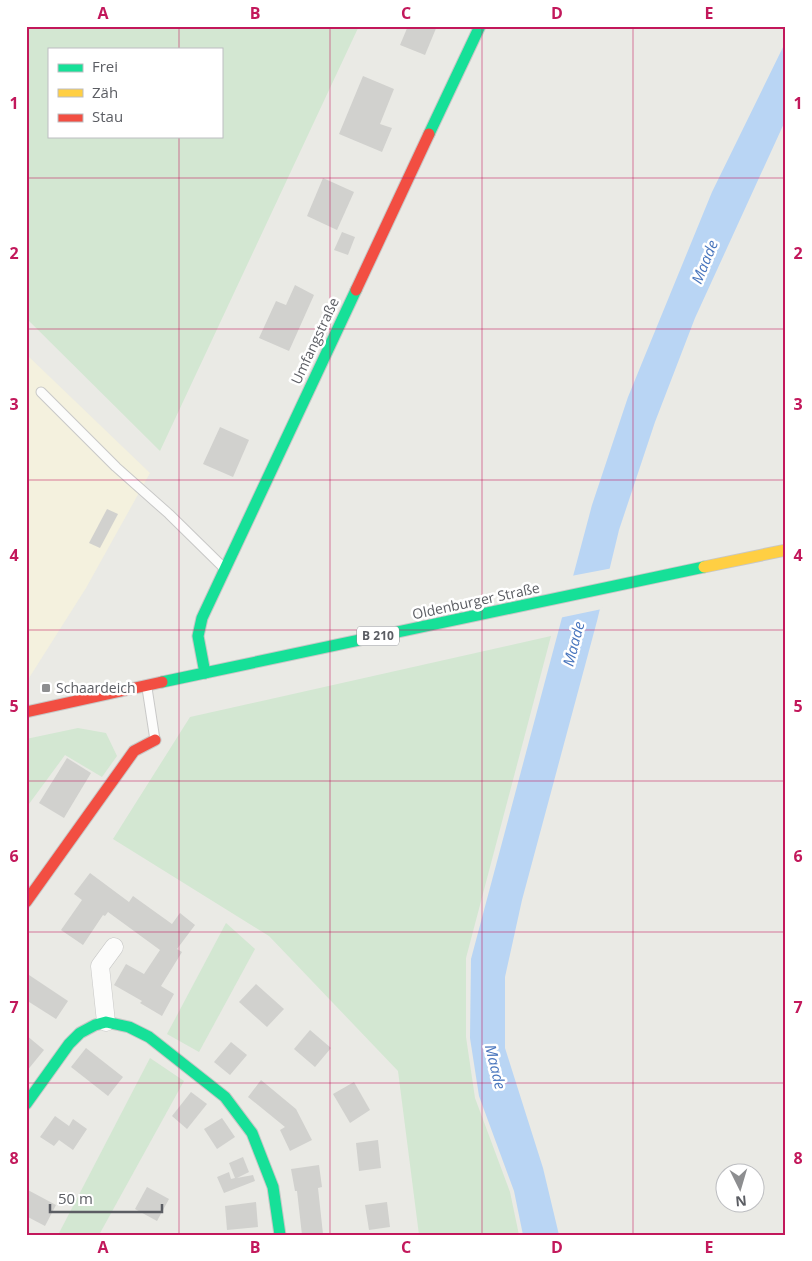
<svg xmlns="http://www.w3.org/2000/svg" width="812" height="1261" viewBox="0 0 812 1261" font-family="'Open Sans',sans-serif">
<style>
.commercial{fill:#f4f1de}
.green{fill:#d3e7d2;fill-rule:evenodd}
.water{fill:#b9d5f4}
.pier{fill:#eaeae5}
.building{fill:#d1d1ce}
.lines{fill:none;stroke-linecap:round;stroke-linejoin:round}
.lane-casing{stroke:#c8c8c7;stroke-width:11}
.street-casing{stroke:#c8c8c7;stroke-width:19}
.fast-casing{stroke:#c7c7c6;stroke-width:13}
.slow-casing{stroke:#c7c7c6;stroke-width:13}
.jam-casing{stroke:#c7c7c6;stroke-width:13}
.lane{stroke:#fcfcfb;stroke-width:9}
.street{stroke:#fcfcfb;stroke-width:18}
.fast{stroke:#16e098;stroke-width:11}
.slow{stroke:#ffcf43;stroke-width:11}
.jam{stroke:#f24e42;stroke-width:11}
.grid{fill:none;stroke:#c2185b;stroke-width:1;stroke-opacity:0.55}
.poi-dot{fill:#8d8e90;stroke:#fff;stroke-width:2}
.labels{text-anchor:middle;stroke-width:5;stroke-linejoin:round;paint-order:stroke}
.shield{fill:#fff;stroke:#8c8e92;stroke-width:1}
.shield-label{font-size:12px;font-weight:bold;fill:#5b5d63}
.street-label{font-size:14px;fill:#5b5d63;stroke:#fff}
.poi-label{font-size:14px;fill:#5b5d63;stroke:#fff;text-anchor:start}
.water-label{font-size:15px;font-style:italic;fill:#4875bd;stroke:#fff}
.neatline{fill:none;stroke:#c2185b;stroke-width:2}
.grid-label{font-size:16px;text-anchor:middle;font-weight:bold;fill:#c2185b}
</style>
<rect width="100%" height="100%" fill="#eaeae5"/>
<polygon class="commercial" points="26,354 150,473 86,588 29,678 26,679"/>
<g class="green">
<path d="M26,26h333l-199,425 -134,-133zM49,49h172v87h-172z"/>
<polygon points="551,636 466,958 466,1037 475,1098 510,1192 519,1235 419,1235 398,1071 269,936 113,839 190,717"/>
<polygon points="78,728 106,733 117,756 102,777 65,755 26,808 26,739"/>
<polygon points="226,923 255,949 199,1052 167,1034"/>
<polygon points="150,1058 184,1081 99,1235 58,1235"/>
</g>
<polygon class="water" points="786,41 786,119 695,318 655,422 619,530 597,621 522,900 505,977 505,1048 543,1168 559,1235 523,1235 514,1191 479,1096 470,1038 471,959 592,505 628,397 712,192"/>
<polygon class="pier" points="613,568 602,609 559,618 571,576"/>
<g class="building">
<polygon points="408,26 437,26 425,55 400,45"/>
<polygon points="363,76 394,89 380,124 392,128 382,152 339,134"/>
<polygon points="323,178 354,192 337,230 307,216"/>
<polygon points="342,232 355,237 348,255 334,250"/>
<polygon points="295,285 314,295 289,351 259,338 276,301 286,305"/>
<polygon points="220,427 249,440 233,477 203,464"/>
<polygon points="107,509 118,514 100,548 89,543"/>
<polygon points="67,758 91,773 64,818 39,803"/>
<polygon points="90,873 129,902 133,896 172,924 180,913 195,925 177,949 182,952 161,986 174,994 162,1016 140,1003 142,1001 114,985 126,964 144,974 160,950 108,912 105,916 103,915 83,945 61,930 82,900 74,894"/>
<polygon points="26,973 68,1001 56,1019 26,1000"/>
<polygon points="256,984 284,1009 267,1027 239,1002"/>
<polygon points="310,1030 331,1048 315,1067 294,1049"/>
<polygon points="26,1035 44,1050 26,1072"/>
<polygon points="231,1042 247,1055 230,1075 214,1062"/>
<polygon points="86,1048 123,1077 108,1096 71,1067"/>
<polygon points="261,1080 296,1109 312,1140 290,1151 280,1130 285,1127 248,1097"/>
<polygon points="354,1082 370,1110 350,1123 333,1094"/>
<polygon points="191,1092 207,1104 187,1129 172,1116"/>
<polygon points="55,1116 69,1126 73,1119 87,1129 73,1150 59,1140 54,1146 40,1137"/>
<polygon points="222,1118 235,1137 217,1149 204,1129"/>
<polygon points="378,1140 381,1168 359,1171 356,1143"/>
<polygon points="243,1157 249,1172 237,1178 253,1175 255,1181 224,1193 217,1177 229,1172 231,1179 235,1178 229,1163"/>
<polygon points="319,1165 322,1187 318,1188 323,1234 302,1235 297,1191 295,1191 291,1169"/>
<polygon points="147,1187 169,1199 157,1221 135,1209"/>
<polygon points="26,1189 56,1205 45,1226 26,1216"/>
<polygon points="256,1202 258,1227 227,1230 225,1206"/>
<polygon points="387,1202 390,1227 369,1230 365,1205"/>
</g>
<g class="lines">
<defs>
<g id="lane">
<polyline points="41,392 116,467 169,514 223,567"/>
<polyline points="147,688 155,740"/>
</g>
<polyline id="street" points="106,1022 100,966 114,947"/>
<g id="fast">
<polyline points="429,134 480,26"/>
<polyline points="205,673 198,636 202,618 356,290"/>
<polyline points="162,682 704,567"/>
<polyline points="26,1104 69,1044 80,1033 95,1025 106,1022 129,1027 149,1037 225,1097 252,1133 273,1187 280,1235"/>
</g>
<polyline id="slow" points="704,567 786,550"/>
<g id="jam">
<polyline points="356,290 429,134"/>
<polyline points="26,712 162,682"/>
<polyline points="26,902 134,751 155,740"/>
</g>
</defs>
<use href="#lane" class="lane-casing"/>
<use href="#street" class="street-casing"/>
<use href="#fast" class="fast-casing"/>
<use href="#slow" class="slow-casing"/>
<use href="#jam" class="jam-casing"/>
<use href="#lane" class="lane"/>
<use href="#street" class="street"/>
<use href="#fast" class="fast"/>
<use href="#slow" class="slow"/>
<use href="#jam" class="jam"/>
</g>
<path class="grid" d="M179,26v23M330,26v1209M482,26v1209M633,26v1209M179,136v1099M26,178h760M26,329h760M26,480h760M26,630h760M26,781h760M26,932h760M26,1083h760"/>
<rect class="poi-dot" x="41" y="683" width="10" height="10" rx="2.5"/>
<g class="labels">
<rect class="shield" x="357" y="626.5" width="42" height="19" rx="4"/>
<g class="shield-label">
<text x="378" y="640">B 210</text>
</g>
<g class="street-label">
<text transform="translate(315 341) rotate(-65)" y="5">Umfangstraße</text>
<text transform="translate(476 601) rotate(-12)" y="5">Oldenburger Straße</text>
</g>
<g class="poi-label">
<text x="56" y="693">Schaardeich</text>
</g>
<g class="water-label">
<text transform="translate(705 262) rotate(-68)" y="5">Maade</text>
<text transform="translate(574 644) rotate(-75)" y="5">Maade</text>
<text transform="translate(495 1067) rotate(76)" y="5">Maade</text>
</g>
</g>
<rect width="812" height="1261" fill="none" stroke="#ffffff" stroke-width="55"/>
<rect x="48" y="48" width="175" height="90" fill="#ffffff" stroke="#bdbec1"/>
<rect x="58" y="64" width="25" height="8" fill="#16e098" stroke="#bdbec1"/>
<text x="92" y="72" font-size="15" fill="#5b5d63">Frei</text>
<rect x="58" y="89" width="25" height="8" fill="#ffcf43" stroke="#bdbec1"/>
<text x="92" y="98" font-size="15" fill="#5b5d63">Zäh</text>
<rect x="58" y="114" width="25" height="8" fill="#f24e42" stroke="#bdbec1"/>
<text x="92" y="122" font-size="15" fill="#5b5d63">Stau</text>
<g transform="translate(740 1188) rotate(175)"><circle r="24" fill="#ffffff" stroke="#bdbec1"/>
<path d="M0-4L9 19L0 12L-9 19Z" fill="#8d8e90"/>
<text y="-8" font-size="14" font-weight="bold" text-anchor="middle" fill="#5b5d63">N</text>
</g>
<path d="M50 1204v8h112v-8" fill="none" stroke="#5b5d63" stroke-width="2.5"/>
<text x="58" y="1204" font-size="15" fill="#5b5d63" stroke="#ffffff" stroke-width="4" paint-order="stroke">50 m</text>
<rect x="28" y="28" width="756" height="1206" class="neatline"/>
<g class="grid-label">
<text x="103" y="19">A</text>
<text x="255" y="19">B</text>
<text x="406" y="19">C</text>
<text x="557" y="19">D</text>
<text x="709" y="19">E</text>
<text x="14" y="109">1</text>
<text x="798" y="109">1</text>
<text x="14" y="259">2</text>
<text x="798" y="259">2</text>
<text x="14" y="410">3</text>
<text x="798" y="410">3</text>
<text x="14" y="561">4</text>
<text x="798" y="561">4</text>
<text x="14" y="712">5</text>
<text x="798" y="712">5</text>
<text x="14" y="862">6</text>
<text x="798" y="862">6</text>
<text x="14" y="1013">7</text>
<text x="798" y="1013">7</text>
<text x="14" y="1164">8</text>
<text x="798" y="1164">8</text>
<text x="103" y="1253">A</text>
<text x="255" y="1253">B</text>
<text x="406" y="1253">C</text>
<text x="557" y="1253">D</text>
<text x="709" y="1253">E</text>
</g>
</svg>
